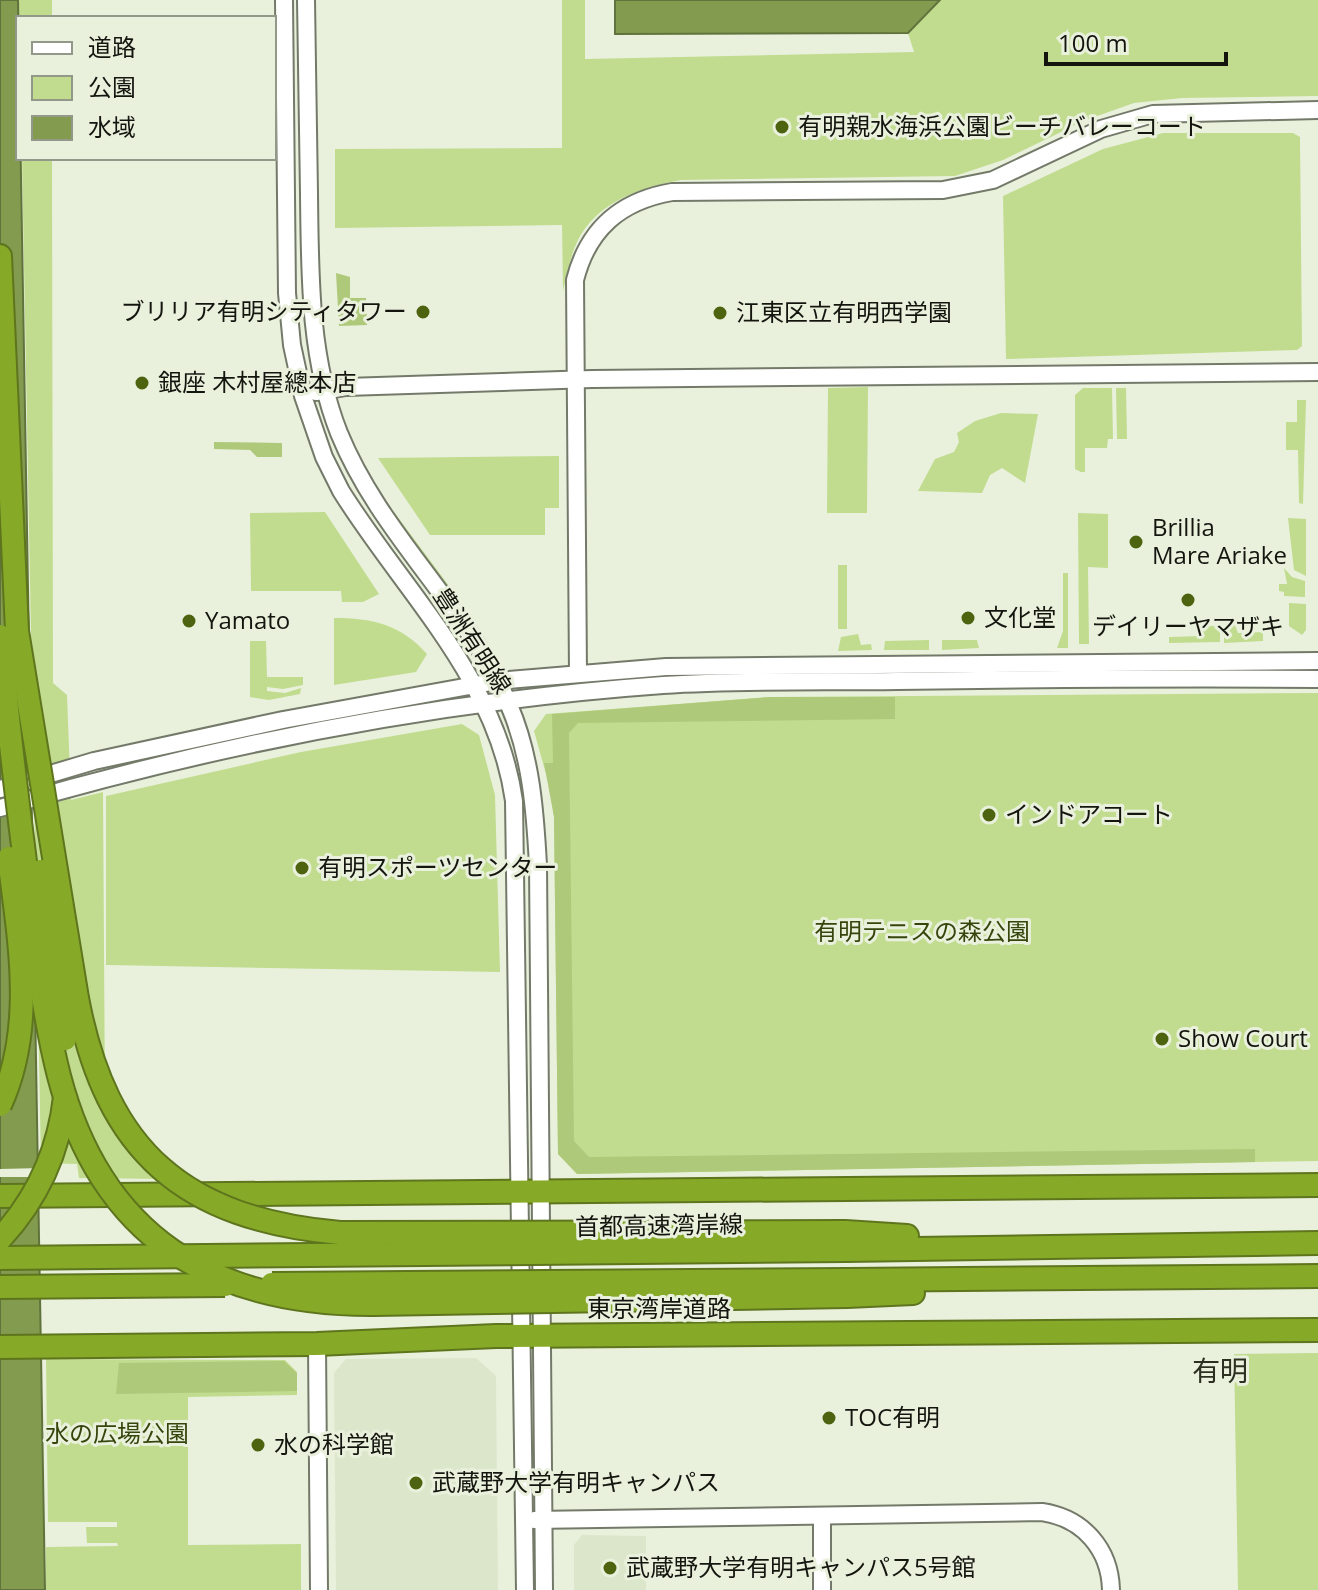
<svg xmlns="http://www.w3.org/2000/svg" width="1318" height="1590" viewBox="0 0 1318 1590" font-family="'Open Sans','Noto Sans JP',sans-serif">
<style>
.built{fill:#dce6cb}
.green{fill:#c1dc8f}
.forest{fill:#afc97b}
.water{fill:#829b4f;stroke:#61733c;stroke-width:2}
.pier{fill:#e9f1dd}
.lines{fill:none;stroke-linecap:round;stroke-linejoin:round}
.secondary-casing{stroke:#747a69;stroke-width:20}
.highway-casing{stroke:#5e751e;stroke-width:26}
.secondary{stroke:#fff;stroke-width:16}
.highway{stroke:#86a927;stroke-width:22}
.highway-bridge-casing{stroke:#5e751e;stroke-width:26;stroke-linecap:butt}
.highway-bridge{stroke:#86a927;stroke-width:22}
.poi-dot{fill:#4d6310;stroke:#e9f1dd;stroke-width:3}
.labels{text-anchor:middle;stroke-width:6;stroke-linejoin:round;paint-order:stroke}
.poi-label{font-size:24px;fill:#13150e;stroke:#e9f1dd;text-anchor:start}
.street-label{font-size:24px;fill:#13150e;stroke:#e9f1dd}
.park-label{font-size:24px;fill:#36450c;stroke:#e9f1dd}
.quarter-label{font-size:28px;fill:#2b3021;stroke:#e9f1dd}
</style>
<rect width="100%" height="100%" fill="#e9f1dd"/>
<g class="built">
<polygon points="476,1358 496,1376 498,1590 336,1590 334,1373 346,1359"/>
<polygon points="582,1535 646,1536 646,1590 574,1590 574,1545"/>
</g>
<g class="green">
<rect x="19" y="0" width="33" height="18"/>
<path d="M562,0h23v59l329,-7 -6,-19 32,-33h378v96l-136,2 -48,5 -48,17 -83,40 -48,16 -274,4c-40,7 -85,22 -104,62 -7,15 -10,33 -14,49l-1,-66 -227,3v-79l227,-1z"/>
<polygon points="1163,133 1293,133 1300,137 1302,346 1297,350 1006,359 1003,196 1103,149"/>
<polygon points="22,158 52,158 53,683 67,695 71,800 103,792 105,1103 168,1179 79,1178 77,1164 41,1163"/>
<polygon points="868,387 867,513 827,513 828,388"/>
<polygon points="1083,388 1112,388 1113,439 1108,439 1107,448 1085,448 1085,472 1081,472 1075,469 1075,395"/>
<polygon points="1116,388 1126,388 1127,439 1117,439"/>
<polygon points="1297,400 1306,400 1303,504 1299,503 1298,450 1286,450 1286,422 1297,422"/>
<polygon points="1001,413 1038,414 1025,483 1002,468 990,475 982,493 918,491 935,459 954,452 959,442 957,433 975,421"/>
<polygon points="559,456 559,508 545,508 545,535 430,535 378,458"/>
<polygon points="325,512 379,594 363,602 342,602 341,591 251,591 250,513"/>
<polygon points="394,512 458,598 455,600 391,514"/>
<polygon points="1078,513 1108,514 1108,568 1088,567 1089,644 1079,644"/>
<polygon points="1288,518 1306,519 1306,576 1294,570"/>
<rect x="838" y="565" width="9" height="64"/>
<polygon points="1284,568 1292,577 1305,581 1305,597 1284,596 1284,592 1279,591 1279,584 1287,584"/>
<polygon points="1063,573 1068,573 1068,648 1057,648 1063,631"/>
<polygon points="1289,603 1306,604 1306,630 1302,635 1289,626"/>
<path d="M334,618c38,0 66,6 93,36l-11,18 -82,13z"/>
<polygon points="1224,625 1235,625 1238,633 1263,632 1263,641 1224,643"/>
<polygon points="1201,626 1220,626 1220,642 1169,643 1169,637 1201,636"/>
<polygon points="858,634 861,645 871,644 872,650 838,651 841,637"/>
<polygon points="929,640 929,650 884,650 885,641"/>
<polygon points="942,640 977,640 979,648 942,650"/>
<polygon points="250,641 266,641 267,677 303,677 303,685 283,689 267,687 267,691 285,693 301,688 300,694 269,700 250,697"/>
<polygon points="1318,693 1318,1161 577,1174 558,1154 554,817 551,792 534,731 546,714 770,697"/>
<polygon points="462,724 479,735 495,795 500,972 106,965 106,796 301,752"/>
<polygon points="1318,1353 1318,1590 1238,1590 1234,1354"/>
<polygon points="46,1359 285,1360 297,1372 297,1395 188,1397 188,1545 301,1544 301,1590 46,1590 46,1547 118,1546 117,1543 87,1543 86,1527 117,1527 117,1522 48,1522"/>
</g>
<g class="forest">
<polygon points="336,273 350,277 350,298 366,298 367,325 339,326"/>
<polygon points="214,442 282,443 282,457 257,457 250,450 214,449"/>
<polygon points="770,697 895,697 895,719 578,723 569,733 574,1141 589,1157 1255,1149 1255,1162 577,1174 558,1154 554,817 544,763 553,763 552,714"/>
<polygon points="284,1361 297,1373 297,1391 116,1394 119,1363"/>
</g>
<g class="water">
<polygon points="0,0 18,0 45,1590 0,1590"/>
<polygon points="615,0 940,0 908,33 615,34"/>
</g>
<polygon class="pier" points="42,1168 42,1177 0,1177 0,1169"/>
<g class="lines">
<defs>
<g id="secondary">
<path d="M284,0l3,293 5,52 11,51 21,61 17,34c63,101 156,187 173,310l11,789"/>
<path d="M306,0c1,65 2,129 3,194 1,81 0,163 30,239 42,103 128,173 170,272 22,51 26,105 29,160l6,725"/>
<polyline points="316,392 346,387 592,379 1318,372"/>
<path d="M578,673l-3,-393c13,-51 45,-79 97,-88l271,-2 50,-10 108,-51 52,-15 165,-4"/>
<polyline points="0,789 94,761 283,720 497,681 666,667 1318,661"/>
<path d="M0,808c215,-63 439,-107 663,-123 77,-5 156,-3 234,-4 140,-2 281,-3 421,-2"/>
<polyline points="317,1344 319,1590"/>
<polyline points="822,1517 822,1590"/>
<path d="M534,1520l508,-8c41,6 68,37 69,78"/>
</g>
<g id="highway">
<polyline points="0,256 17,631"/>
<polyline points="0,1196 1318,1185"/>
<polyline points="845,1232 907,1236"/>
<polyline points="846,1250 1318,1243"/>
<polyline points="847,1280 1318,1276"/>
<polyline points="847,1296 913,1293"/>
<polyline points="0,1347 317,1344 496,1336 1318,1330"/>
</g>
</defs>
<use href="#secondary" class="secondary-casing"/>
<use href="#highway" class="highway-casing"/>
<use href="#secondary" class="secondary"/>
<use href="#highway" class="highway"/>
<defs>
<g id="highway-bridge">
<path d="M17,631l60,367c29,155 108,221 263,235l505,-1"/>
<path d="M0,636c8,91 19,181 31,272 7,56 14,113 28,168 42,161 154,229 315,228l473,-8"/>
<polyline points="41,871 65,1039"/>
<path d="M0,1105c36,-79 19,-165 9,-247"/>
<path d="M0,1239c37,-40 59,-88 65,-142"/>
<polyline points="0,1258 846,1250"/>
<polyline points="272,1284 847,1280"/>
<polyline points="0,1287 225,1285"/>
</g>
</defs>
<use href="#highway-bridge" class="highway-bridge-casing"/>
<use href="#highway-bridge" class="highway-bridge"/>
</g>
<g class="poi-dot">
<circle cx="782" cy="127" r="8"/>
<circle cx="423" cy="312" r="8"/>
<circle cx="720" cy="313" r="8"/>
<circle cx="142" cy="383" r="8"/>
<circle cx="1136" cy="542" r="8"/>
<circle cx="1188" cy="600" r="8"/>
<circle cx="968" cy="618" r="8"/>
<circle cx="189" cy="621" r="8"/>
<circle cx="989" cy="815" r="8"/>
<circle cx="302" cy="868" r="8"/>
<circle cx="1162" cy="1039" r="8"/>
<circle cx="829" cy="1418" r="8"/>
<circle cx="258" cy="1445" r="8"/>
<circle cx="416" cy="1483" r="8"/>
<circle cx="610" cy="1568" r="8"/>
</g>
<g class="labels">
<g class="poi-label">
<text x="798" y="135">有明親水海浜公園ビーチバレーコート</text>
<text x="407" y="320" text-anchor="end">ブリリア有明シティタワー</text>
<text x="736" y="321">江東区立有明西学園</text>
<text x="158" y="391">銀座 木村屋總本店</text>
<text x="1152" y="536">Brillia<tspan x="1152" dy="28">Mare Ariake</tspan></text>
<text x="984" y="626">文化堂</text>
<text x="205" y="629">Yamato</text>
<text x="1188" y="635" text-anchor="middle">デイリーヤマザキ</text>
<text x="1005" y="823">インドアコート</text>
<text x="318" y="876">有明スポーツセンター</text>
<text x="1178" y="1047">Show Court</text>
<text x="845" y="1426">TOC有明</text>
<text x="274" y="1453">水の科学館</text>
<text x="432" y="1491">武蔵野大学有明キャンパス</text>
<text x="626" y="1576">武蔵野大学有明キャンパス5号館</text>
</g>
<g class="street-label">
<text transform="translate(472 641) rotate(57)" y="8">豊洲有明線</text>
<text transform="translate(659 1226) rotate(-1)" y="8">首都高速湾岸線</text>
<text x="659" y="1317">東京湾岸道路</text>
</g>
<g class="park-label">
<text x="922" y="940">有明テニスの森公園</text>
<text x="117" y="1442">水の広場公園</text>
</g>
<g class="quarter-label">
<text x="1220" y="1381">有明</text>
</g>
</g>
<rect x="16" y="16" width="260" height="144" fill="#e9f1dd" stroke="#93998a" stroke-width="2"/>
<rect x="32" y="42" width="40" height="12" fill="#ffffff" stroke="#93998a" stroke-width="2"/>
<text x="88" y="56" font-size="24" fill="#13150e">道路</text>
<rect x="32" y="76" width="40" height="24" fill="#c1dc8f" stroke="#93998a" stroke-width="2"/>
<text x="88" y="96" font-size="24" fill="#13150e">公園</text>
<rect x="32" y="116" width="40" height="24" fill="#829b4f" stroke="#93998a" stroke-width="2"/>
<text x="88" y="136" font-size="24" fill="#13150e">水域</text>
<path d="M1046 52v12h180v-12" fill="none" stroke="#13150e" stroke-width="4"/>
<text x="1058" y="52" font-size="24" fill="#13150e" stroke="#e9f1dd" stroke-width="6" paint-order="stroke">100 m</text>
</svg>
